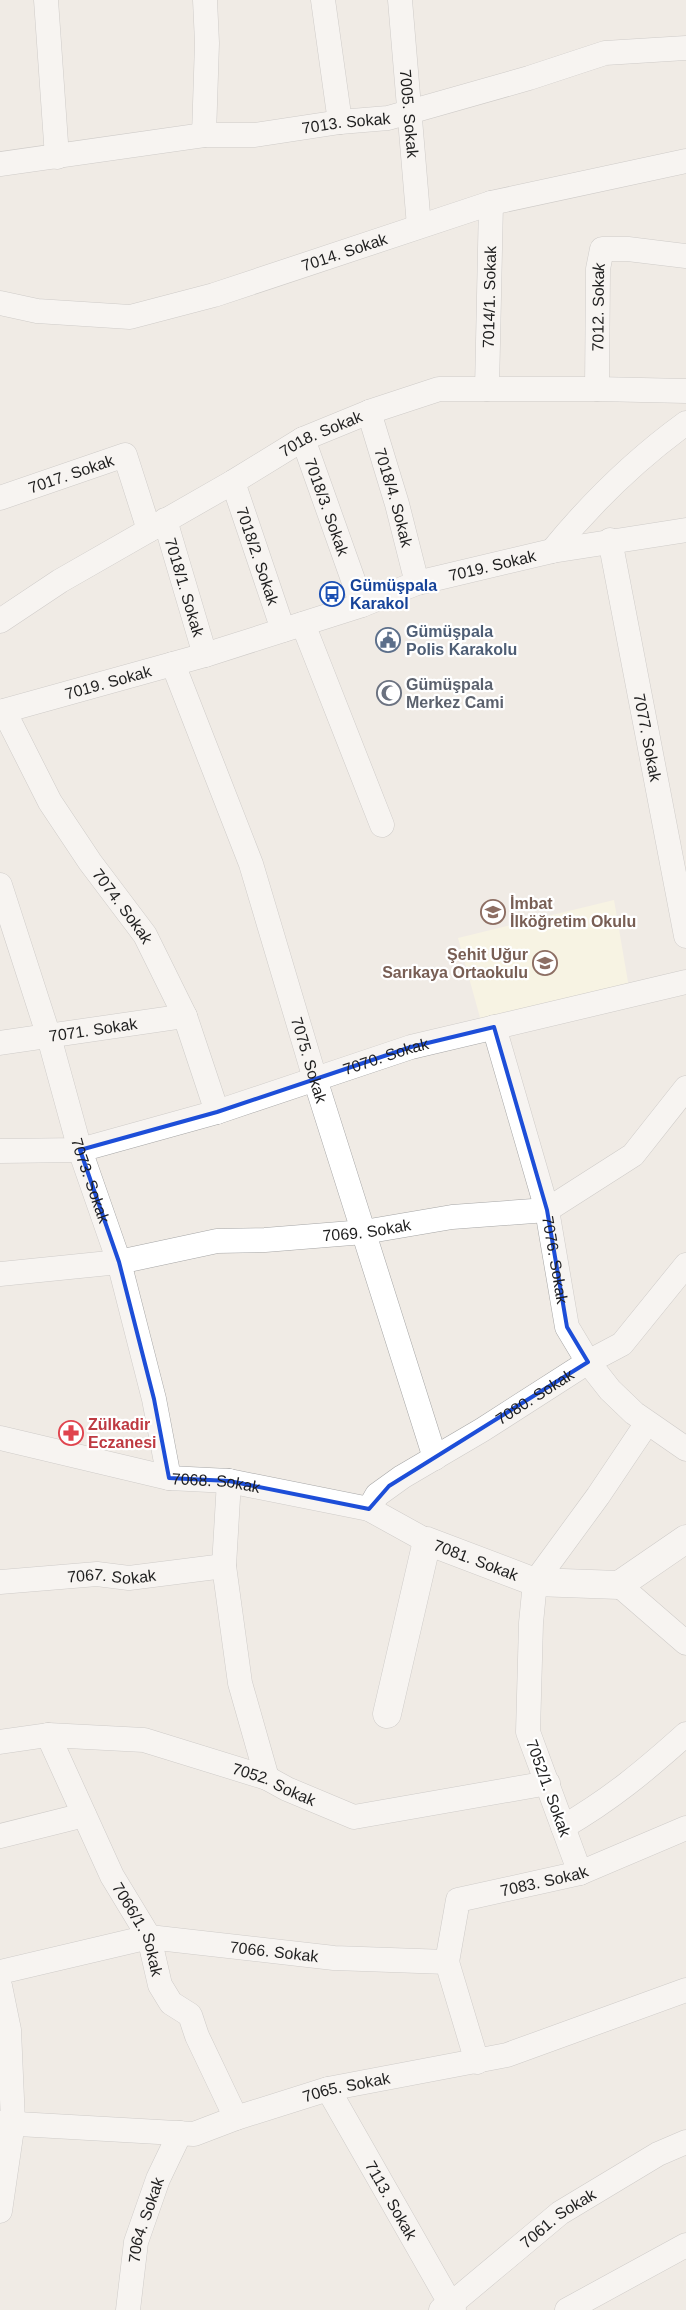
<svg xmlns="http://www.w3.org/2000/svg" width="686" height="2310" viewBox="0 0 686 2310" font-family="Arial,sans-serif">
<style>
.education{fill:#fffcdf}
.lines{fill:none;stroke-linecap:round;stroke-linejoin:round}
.minor-casing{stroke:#a6a6a6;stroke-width:25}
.tertiary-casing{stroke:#a6a6a6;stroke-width:29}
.minor{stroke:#fff;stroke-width:24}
.tertiary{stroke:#fff;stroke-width:28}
.marked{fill:none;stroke:#1d4ed8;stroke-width:4;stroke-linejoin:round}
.labels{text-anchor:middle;stroke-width:4.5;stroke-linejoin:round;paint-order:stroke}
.street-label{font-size:16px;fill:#1f1f1f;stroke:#fff}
.transit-label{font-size:16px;font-weight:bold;fill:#164399;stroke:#fff;text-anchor:start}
.service-label{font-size:16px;font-weight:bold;fill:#4e5e75;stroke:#fff;text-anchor:start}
.worship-label{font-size:16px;font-weight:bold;fill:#5b616d;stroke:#fff;text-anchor:start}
.education-label{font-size:16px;font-weight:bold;fill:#785e54;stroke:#fff;text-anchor:start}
.health-label{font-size:16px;font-weight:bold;fill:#be3a42;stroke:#fff;text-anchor:start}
</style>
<rect width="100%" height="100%" fill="#f0ebe5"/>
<polygon class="education" points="614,900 629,988 481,1021 458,938"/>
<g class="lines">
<defs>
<g id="minor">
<polyline points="46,0 57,157"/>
<polyline points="323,0 340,122"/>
<path id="s1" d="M400,0l19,226"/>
<polyline points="204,135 207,43 205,0"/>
<path id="s2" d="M0,164l204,-29h51l85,-13 48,-4 141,-40 76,-25 81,-5"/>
<path id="s3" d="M0,303l37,8 93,6 84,-22 277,-92 195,-42"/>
<path id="s4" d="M487,389l4,-186"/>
<path id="s5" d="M597,389l1,-120 4,-20h26l58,7"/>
<path id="s6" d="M369,412l28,92 20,79"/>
<path id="s7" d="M303,439l59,166"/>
<path id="s8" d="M233,482l50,148"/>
<path id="s9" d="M0,498l125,-43 24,75"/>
<path id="s10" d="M165,520l40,135"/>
<path id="s11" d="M610,540l76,396"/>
<path d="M552,551c40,-49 83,-91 134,-128"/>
<path id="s12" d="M0,621l60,-40 173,-99 70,-43 66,-27 70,-23h158l89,2"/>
<polyline points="303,624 382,825"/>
<path id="s13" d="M173,664l78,200 64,215 120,379"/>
<path id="s14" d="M4,711l46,91 40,60 55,73 40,81 32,96"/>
<path id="s15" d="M0,712l205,-57 157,-50 55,-22 135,-32 134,-21"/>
<path id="s16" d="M0,885l49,152 31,113 39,112 35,137 15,79"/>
<path id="s17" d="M494,1027l53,183 20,117 21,35 22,28 24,23 52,36"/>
<path id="s18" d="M0,1043l185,-27"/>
<path id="s19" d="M0,1151l80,-1 137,-38 194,-65 275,-65"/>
<path id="s20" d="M0,1274l119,-12 98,-21 48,-1 99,-8 88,-15 95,-7 86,-55 53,-67"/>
<path id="s21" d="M0,1438l169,40 60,3 140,28 58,32"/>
<polyline points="229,1481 224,1566 240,1683 267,1778"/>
<path id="s22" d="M369,1509l8,-14 25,-18 80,-47 106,-68 34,-18 64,-79"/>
<path id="s23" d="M0,1582l97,-8 32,4 95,-12"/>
<polyline points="619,1585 686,1643"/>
<path id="s24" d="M48,1735l64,141 37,61 11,48 11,18 19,12 7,21 39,82"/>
<path id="s25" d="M0,1742l48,-7 96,5 123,38 20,11 67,28 194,-34"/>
<path d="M563,1827c47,-27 83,-57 123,-93"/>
<polyline points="0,1836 84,1815"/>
<polyline points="580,1873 528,1732 531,1623 535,1582 598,1496 647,1423"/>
<path id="s26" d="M447,1962l11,-62 122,-27 106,-45"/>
<path id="s27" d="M0,1972l149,-35 185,21 113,4 30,100"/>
<polyline points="0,1986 9,2030 13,2122 0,2211"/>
<path id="s28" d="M328,2089l126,221"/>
<path id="s29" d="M0,2123l194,11 42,-16 92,-29 179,-34 179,-65"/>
<path id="s30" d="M128,2310l8,-68 22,-63 22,-46"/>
<path id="s31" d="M441,2310l9,-5 110,-92 98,-59 28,-12"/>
<polyline points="567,2310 686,2245"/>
</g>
<g id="tertiary">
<path id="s32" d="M387,1714l40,-173 108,41 84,3 67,-46"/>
</g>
</defs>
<use href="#minor" class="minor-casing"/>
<use href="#tertiary" class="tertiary-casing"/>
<use href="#minor" class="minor"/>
<use href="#tertiary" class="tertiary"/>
</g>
<path d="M0 0H686V2310H0ZM494,1027l53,183 20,117 21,35 -199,124 -20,23 -140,-28 -60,-3 -15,-79 -35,-137 -39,-112 137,-38 194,-65z" fill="#f0ebe5" fill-opacity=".55" fill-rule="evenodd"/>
<path class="marked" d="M494,1027l53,183 20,117 21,35 -199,124 -20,23 -140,-28 -60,-3 -15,-79 -35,-137 -39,-112 137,-38 194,-65z"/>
<defs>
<symbol id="bus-ring" viewBox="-11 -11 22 22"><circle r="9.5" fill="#fff" stroke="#1a4fb4" stroke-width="1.5"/><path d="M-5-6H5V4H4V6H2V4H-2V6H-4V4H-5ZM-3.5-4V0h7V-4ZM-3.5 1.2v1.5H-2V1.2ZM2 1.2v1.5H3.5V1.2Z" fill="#1a4fb4"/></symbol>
<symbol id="civic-ring" viewBox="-11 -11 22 22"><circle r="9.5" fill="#fff" stroke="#5c6f8a" stroke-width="1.5"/><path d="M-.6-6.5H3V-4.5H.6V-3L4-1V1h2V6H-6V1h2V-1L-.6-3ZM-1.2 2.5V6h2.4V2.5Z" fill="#5c6f8a"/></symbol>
<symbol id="mosque-ring" viewBox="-11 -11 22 22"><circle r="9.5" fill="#fff" stroke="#6b7280" stroke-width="1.5"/><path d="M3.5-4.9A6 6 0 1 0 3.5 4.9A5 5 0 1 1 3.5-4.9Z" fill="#6b7280"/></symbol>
<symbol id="school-ring" viewBox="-11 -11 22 22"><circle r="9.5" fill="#fff" stroke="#8d6e63" stroke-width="1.5"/><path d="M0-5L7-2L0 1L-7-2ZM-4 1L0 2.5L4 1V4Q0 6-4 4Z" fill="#8d6e63"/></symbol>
<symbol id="pharmacy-ring" viewBox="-11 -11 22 22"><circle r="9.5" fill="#fff" stroke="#e0444e" stroke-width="1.5"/><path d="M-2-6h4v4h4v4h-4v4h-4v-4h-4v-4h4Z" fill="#e0444e"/></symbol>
</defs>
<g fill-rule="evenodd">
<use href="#bus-ring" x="318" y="580" width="28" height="28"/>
<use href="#civic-ring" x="374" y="626" width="28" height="28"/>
<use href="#mosque-ring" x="375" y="679" width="28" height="28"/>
<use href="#school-ring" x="479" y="898" width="28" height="28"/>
<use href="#school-ring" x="531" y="949" width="28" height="28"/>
<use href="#pharmacy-ring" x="57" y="1419" width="28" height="28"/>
</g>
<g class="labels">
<g class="street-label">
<text dy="6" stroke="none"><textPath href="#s1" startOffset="114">7005. Sokak</textPath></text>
<text dy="6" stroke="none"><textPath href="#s2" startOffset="349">7013. Sokak</textPath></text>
<text dy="6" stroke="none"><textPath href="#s3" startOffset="355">7014. Sokak</textPath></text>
<text dy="6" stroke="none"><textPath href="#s4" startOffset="92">7014/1. Sokak</textPath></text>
<text dy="6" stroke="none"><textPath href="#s5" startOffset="82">7012. Sokak</textPath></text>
<text dy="6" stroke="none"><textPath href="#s12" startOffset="372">7018. Sokak</textPath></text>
<text dy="6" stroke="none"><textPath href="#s9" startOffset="75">7017. Sokak</textPath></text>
<text dy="6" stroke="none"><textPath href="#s6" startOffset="89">7018/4. Sokak</textPath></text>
<text dy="6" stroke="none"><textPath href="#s7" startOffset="72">7018/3. Sokak</textPath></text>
<text dy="6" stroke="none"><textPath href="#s8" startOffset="78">7018/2. Sokak</textPath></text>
<text dy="6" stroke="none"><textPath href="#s15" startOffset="514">7019. Sokak</textPath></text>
<text dy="6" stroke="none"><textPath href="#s10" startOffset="70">7018/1. Sokak</textPath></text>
<text dy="6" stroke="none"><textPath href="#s15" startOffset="112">7019. Sokak</textPath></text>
<text dy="6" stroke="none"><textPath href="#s11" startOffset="201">7077. Sokak</textPath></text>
<text dy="6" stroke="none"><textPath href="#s14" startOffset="229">7074. Sokak</textPath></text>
<text dy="6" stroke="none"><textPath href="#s18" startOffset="94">7071. Sokak</textPath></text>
<text dy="6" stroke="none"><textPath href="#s19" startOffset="400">7070. Sokak</textPath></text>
<text dy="6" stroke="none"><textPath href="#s13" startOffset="419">7075. Sokak</textPath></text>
<text dy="6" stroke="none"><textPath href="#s16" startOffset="309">7073. Sokak</textPath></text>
<text dy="6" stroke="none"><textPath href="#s20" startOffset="370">7069. Sokak</textPath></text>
<text dy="6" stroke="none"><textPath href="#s17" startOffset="241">7076. Sokak</textPath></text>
<text dy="6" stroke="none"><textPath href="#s22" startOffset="202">7080. Sokak</textPath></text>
<text dy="6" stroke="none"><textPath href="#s21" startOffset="221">7068. Sokak</textPath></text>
<text dy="6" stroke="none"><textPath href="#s32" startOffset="230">7081. Sokak</textPath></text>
<text dy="6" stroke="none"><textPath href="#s23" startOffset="112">7067. Sokak</textPath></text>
<text dy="6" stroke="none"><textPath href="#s25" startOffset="282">7052. Sokak</textPath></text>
<text transform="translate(549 1788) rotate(70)" y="6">7052/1. Sokak</text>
<text dy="6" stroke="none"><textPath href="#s26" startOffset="151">7083. Sokak</textPath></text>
<text dy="6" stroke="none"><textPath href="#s24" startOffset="215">7066/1. Sokak</textPath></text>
<text dy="6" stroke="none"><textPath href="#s27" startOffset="279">7066. Sokak</textPath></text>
<text dy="6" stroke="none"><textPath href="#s29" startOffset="354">7065. Sokak</textPath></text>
<text dy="6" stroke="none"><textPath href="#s28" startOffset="128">7113. Sokak</textPath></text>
<text dy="6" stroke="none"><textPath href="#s31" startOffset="149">7061. Sokak</textPath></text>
<text dy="6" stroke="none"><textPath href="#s30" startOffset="92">7064. Sokak</textPath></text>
</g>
<g class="transit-label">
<text x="350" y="591">Gümüşpala<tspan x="350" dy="18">Karakol</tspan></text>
</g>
<g class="service-label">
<text x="406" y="637">Gümüşpala<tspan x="406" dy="18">Polis Karakolu</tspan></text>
</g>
<g class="worship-label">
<text x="406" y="690">Gümüşpala<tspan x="406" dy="18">Merkez Cami</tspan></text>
</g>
<g class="education-label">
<text x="510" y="909">İmbat<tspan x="510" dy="18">İlköğretim Okulu</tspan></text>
<text x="528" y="960" text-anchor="end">Şehit Uğur<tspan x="528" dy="18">Sarıkaya Ortaokulu</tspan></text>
</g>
<g class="health-label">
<text x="88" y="1430">Zülkadir<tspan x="88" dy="18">Eczanesi</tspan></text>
</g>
</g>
</svg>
